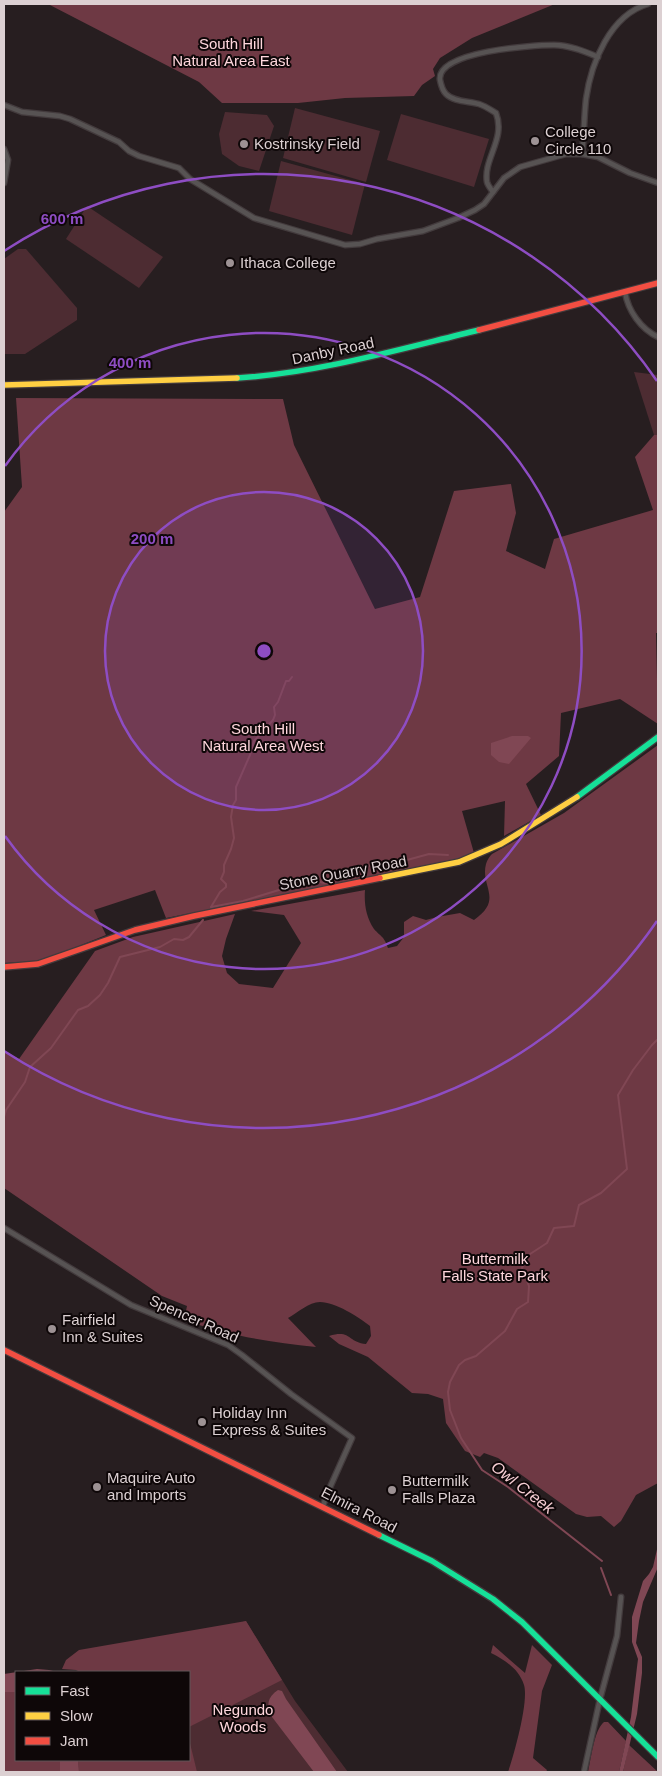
<svg xmlns="http://www.w3.org/2000/svg" width="662" height="1776" viewBox="0 0 662 1776" font-family="Arial,sans-serif">
<style>
.green{fill:#4d2c32}
.forest{fill:#6e3944}
.water{fill:#804754}
.lines{fill:none;stroke-linecap:round;stroke-linejoin:round}
.stream{stroke:#804754;stroke-width:2}
.street-casing{stroke:#433b3d;stroke-width:7}
.fast-casing{stroke:#433b3d;stroke-width:8}
.slow-casing{stroke:#433b3d;stroke-width:8}
.jam-casing{stroke:#433b3d;stroke-width:8}
.street{stroke:#575353;stroke-width:4.5}
.fast{stroke:#16e098;stroke-width:5.5}
.slow{stroke:#ffcf43;stroke-width:5.5}
.jam{stroke:#f24e42;stroke-width:5.5}
.ring{fill:none;stroke:#8e4dc3;stroke-width:2.5}
.poi-dot{fill:#9d9294;stroke:#0e0708;stroke-width:2}
.labels{text-anchor:middle;stroke-width:4;stroke-linejoin:round;paint-order:stroke}
.park-label{font-size:15px;fill:#ffd7dd;stroke:#0e0708}
.poi-label{font-size:15px;fill:#dcd0d2;stroke:#0e0708;text-anchor:start}
.street-label{font-size:15px;fill:#dcd0d2;stroke:#0e0708}
.water-label{font-size:16px;font-style:italic;fill:#f6ced4;stroke:#0e0708}
.centre{fill:#8e4dc3;stroke:#0e0708;stroke-width:2.5}
.ring-label{font-size:15px;text-anchor:middle;font-weight:bold;fill:#8e4dc3;stroke:#0e0708;stroke-width:4;stroke-linejoin:round;paint-order:stroke}
</style>
<rect width="100%" height="100%" fill="#271e20"/>
<g class="green">
<polygon points="295,108 380,131 366,182 283,158"/>
<polygon points="225,112 267,115 274,126 259,171 239,166 222,154 219,134"/>
<polygon points="401,114 489,139 474,187 387,160"/>
<polygon points="281,161 365,184 352,235 269,211"/>
<polygon points="87,206 163,257 139,288 66,239"/>
<polygon points="18,249 26,249 77,308 77,320 25,354 4,354 4,259"/>
<polygon points="634,372 658,375 658,435 654,435"/>
<polygon points="246,1621 295,1701 348,1772 4,1772 4,1683 16,1682 16,1760 189,1760 189,1672 83,1672"/>
</g>
<g class="forest">
<polygon points="48,4 555,4 472,38 440,58 433,69 435,76 422,85 414,96 345,98 298,103 222,103 199,82"/>
<polygon points="16,398 283,399 294,445 375,609 420,597 454,491 511,484 516,513 506,551 545,569 554,539 653,510 635,457 654,435 658,435 658,633 656,633 658,724 620,699 561,713 559,756 526,784 541,815 504,836 505,801 462,811 474,853 449,862 166,918 155,890 94,910 106,935 42,961 4,963 4,512 22,487"/>
<path d="M658,745v738l-22,12 -15,26 -7,6 -13,-11 -14,1 -11,-3 -78,-56 -14,-5 -4,4 -15,-6 -19,-28 -3,-24 -15,-5 -16,-1 -44,-36 -29,-13 -10,-8c22,-7 18,6 37,8l5,-8 -1,-10c-11,-9 -35,-24 -50,-24 -11,0 -23,11 -32,16l28,29c-47,-5 -86,-11 -132,-27l3,-14 -25,-10 -158,-108v-137l15,8 76,-108 38,-14 102,-23 -9,25 -4,17 5,17 12,11 34,4 28,-45 -17,-28 -33,-4 114,-21c-1,14 1,27 9,39 7,8 10,7 14,19l9,-2 7,-9v-15l9,-6 13,4 11,-3 23,-4 14,7c30,-21 6,-33 12,-56 1,-4 4,-8 6,-10l72,-41z"/>
<polygon points="246,1621 282,1680 189,1727 189,1672 80,1672 76,1670 62,1669 66,1660 79,1650"/>
<path d="M493,1645l32,28 7,-28 20,20 -10,26 -9,67 14,12 -1,2h-38c6,-17 21,-71 16,-87 -5,-16 -19,-25 -33,-32z"/>
<polygon points="4,1692 16,1692 16,1760 60,1760 60,1772 4,1772"/>
<path d="M604,1722h4l18,19 -7,31h-31c3,-13 6,-42 16,-50z"/>
<polygon points="189,1739 197,1772 79,1772 78,1760 189,1760"/>
<polygon points="629,1745 658,1772 623,1772"/>
</g>
<g class="water">
<polygon points="512,736 528,736 531,738 509,764 499,762 491,755 491,743"/>
<polygon points="658,1545 658,1567 643,1602 639,1621 636,1643 642,1657 642,1673 637,1714 623,1772 619,1772 631,1717 637,1667 638,1659 632,1642 632,1617 643,1581 649,1574 653,1567"/>
<polygon points="37,1669 49,1670 57,1672 16,1672 16,1692 4,1692 4,1674"/>
<path d="M278,1690l4,1 4,8 51,73h-23l-42,-55c-6,-11 -5,-20 6,-27z"/>
<polygon points="60,1760 78,1760 79,1772 60,1772"/>
</g>
<g class="lines">
<g class="stream">
<polyline points="211,907 220,892 226,887 226,884 221,879 224,872 224,865 231,849 234,838 231,817 233,805 236,800 236,787 250,755 254,741 273,720 275,715 274,707 278,702 286,681 289,681 292,677"/>
<polyline points="211,907 243,901 292,886 317,881 324,883 347,877 373,864 386,862 396,863 429,854 448,855"/>
<polyline points="4,1117 6,1110 25,1082 30,1067 51,1048 78,1010 88,1006 100,995 108,983 120,957 160,947 174,939 183,940 189,937 203,920"/>
<polyline points="602,1561 508,1487 482,1470 461,1438 450,1410 448,1392 450,1382 459,1365 465,1360 476,1356 505,1331 517,1309 528,1302 529,1286 522,1268 527,1256 547,1243 554,1228 574,1226 579,1205 601,1193 627,1169 618,1095 633,1070 652,1045 658,1039"/>
<polyline points="601,1568 611,1595"/>
</g>
<defs>
<g id="street">
<polyline points="4,105 22,112 60,116 70,119 119,142 129,151 139,156 179,168 190,179 254,218 345,245 360,244 377,239 423,231 458,218 475,210 484,204 504,178 520,167 566,154 582,154 598,157 630,173 658,183"/>
<polyline points="4,149 8,160 4,183"/>
<path d="M582,154c2,-18 2,-37 4,-55 5,-36 24,-84 62,-95"/>
<path d="M493,192c-2,-3 -5,-6 -6,-10 -4,-23 19,-43 9,-69 -5,-3 -11,-7 -17,-9 -10,-3 -25,-2 -33,-10 -3,-3 -5,-9 -6,-14 -4,-29 94,-35 114,-35 15,0 30,6 44,12"/>
<path d="M625,292c3,19 16,37 33,45"/>
<polyline points="4,1228 131,1305 228,1345 242,1355 291,1394 352,1438 327,1494 323,1506"/>
<polyline points="584,1772 600,1699 617,1636 621,1597"/>
</g>
<g id="fast">
<path d="M237,378c82,-5 163,-29 242,-48"/>
<polyline points="577,797 658,737"/>
<polyline points="379,1535 432,1561 493,1599 522,1622 658,1757"/>
</g>
<g id="slow">
<polyline points="4,385 237,378"/>
<polyline points="380,878 459,862 501,844 577,797"/>
</g>
<g id="jam">
<polyline points="479,330 658,283"/>
<polyline points="4,967 38,964 135,930 194,916 380,878"/>
<polyline points="4,1350 379,1535"/>
</g>
</defs>
<use href="#street" class="street-casing"/>
<use href="#fast" class="fast-casing"/>
<use href="#slow" class="slow-casing"/>
<use href="#jam" class="jam-casing"/>
<use href="#street" class="street"/>
<use href="#fast" class="fast"/>
<use href="#slow" class="slow"/>
<use href="#jam" class="jam"/>
</g>
<circle cx="264" cy="651" r="159" fill="#8e4dc3" fill-opacity=".12"/>
<g class="ring">
<circle cx="264" cy="651" r="159"/>
<path d="M5 466A318 318 0 1 1 5 836"/>
<path d="M657 921A477 477 0 0 1 4 1051M4 251A477 477 0 0 1 657 381"/>
</g>
<g class="poi-dot">
<circle cx="535" cy="141" r="5"/>
<circle cx="244" cy="144" r="5"/>
<circle cx="230" cy="263" r="5"/>
<circle cx="52" cy="1329" r="5"/>
<circle cx="202" cy="1422" r="5"/>
<circle cx="97" cy="1487" r="5"/>
<circle cx="392" cy="1490" r="5"/>
</g>
<g class="labels">
<g class="park-label">
<text x="231" y="49">South Hill<tspan x="231" dy="17">Natural Area East</tspan></text>
<text x="263" y="734">South Hill<tspan x="263" dy="17">Natural Area West</tspan></text>
<text x="495" y="1264">Buttermilk<tspan x="495" dy="17">Falls State Park</tspan></text>
<text x="243" y="1715">Negundo<tspan x="243" dy="17">Woods</tspan></text>
</g>
<g class="poi-label">
<text x="545" y="137">College<tspan x="545" dy="17">Circle 110</tspan></text>
<text x="254" y="149">Kostrinsky Field</text>
<text x="240" y="268">Ithaca College</text>
<text x="62" y="1325">Fairfield<tspan x="62" dy="17">Inn &amp; Suites</tspan></text>
<text x="212" y="1418">Holiday Inn<tspan x="212" dy="17">Express &amp; Suites</tspan></text>
<text x="107" y="1483">Maquire Auto<tspan x="107" dy="17">and Imports</tspan></text>
<text x="402" y="1486">Buttermilk<tspan x="402" dy="17">Falls Plaza</tspan></text>
</g>
<g class="street-label">
<text transform="translate(333 351) rotate(-12)" y="5">Danby Road</text>
<text transform="translate(343 873) rotate(-11)" y="5">Stone Quarry Road</text>
<text transform="translate(194 1319) rotate(24)" y="5">Spencer Road</text>
<text transform="translate(359 1510) rotate(27)" y="5">Elmira Road</text>
</g>
<g class="water-label">
<text transform="translate(523 1487) rotate(38)" y="6">Owl Creek</text>
</g>
</g>
<circle cx="264" cy="651" r="8" class="centre"/>
<g class="ring-label">
<text x="62" y="224">600 m</text>
<text x="130" y="368">400 m</text>
<text x="152" y="544">200 m</text>
</g>
<rect width="662" height="1776" fill="none" stroke="#dcd0d2" stroke-width="10"/>
<rect x="15" y="1671" width="175" height="90" fill="#0e0708" stroke="#605759"/>
<rect x="25" y="1687" width="25" height="8" fill="#16e098" stroke="#605759"/>
<text x="60" y="1696" font-size="15" fill="#dcd0d2">Fast</text>
<rect x="25" y="1712" width="25" height="8" fill="#ffcf43" stroke="#605759"/>
<text x="60" y="1721" font-size="15" fill="#dcd0d2">Slow</text>
<rect x="25" y="1737" width="25" height="8" fill="#f24e42" stroke="#605759"/>
<text x="60" y="1746" font-size="15" fill="#dcd0d2">Jam</text>
</svg>
